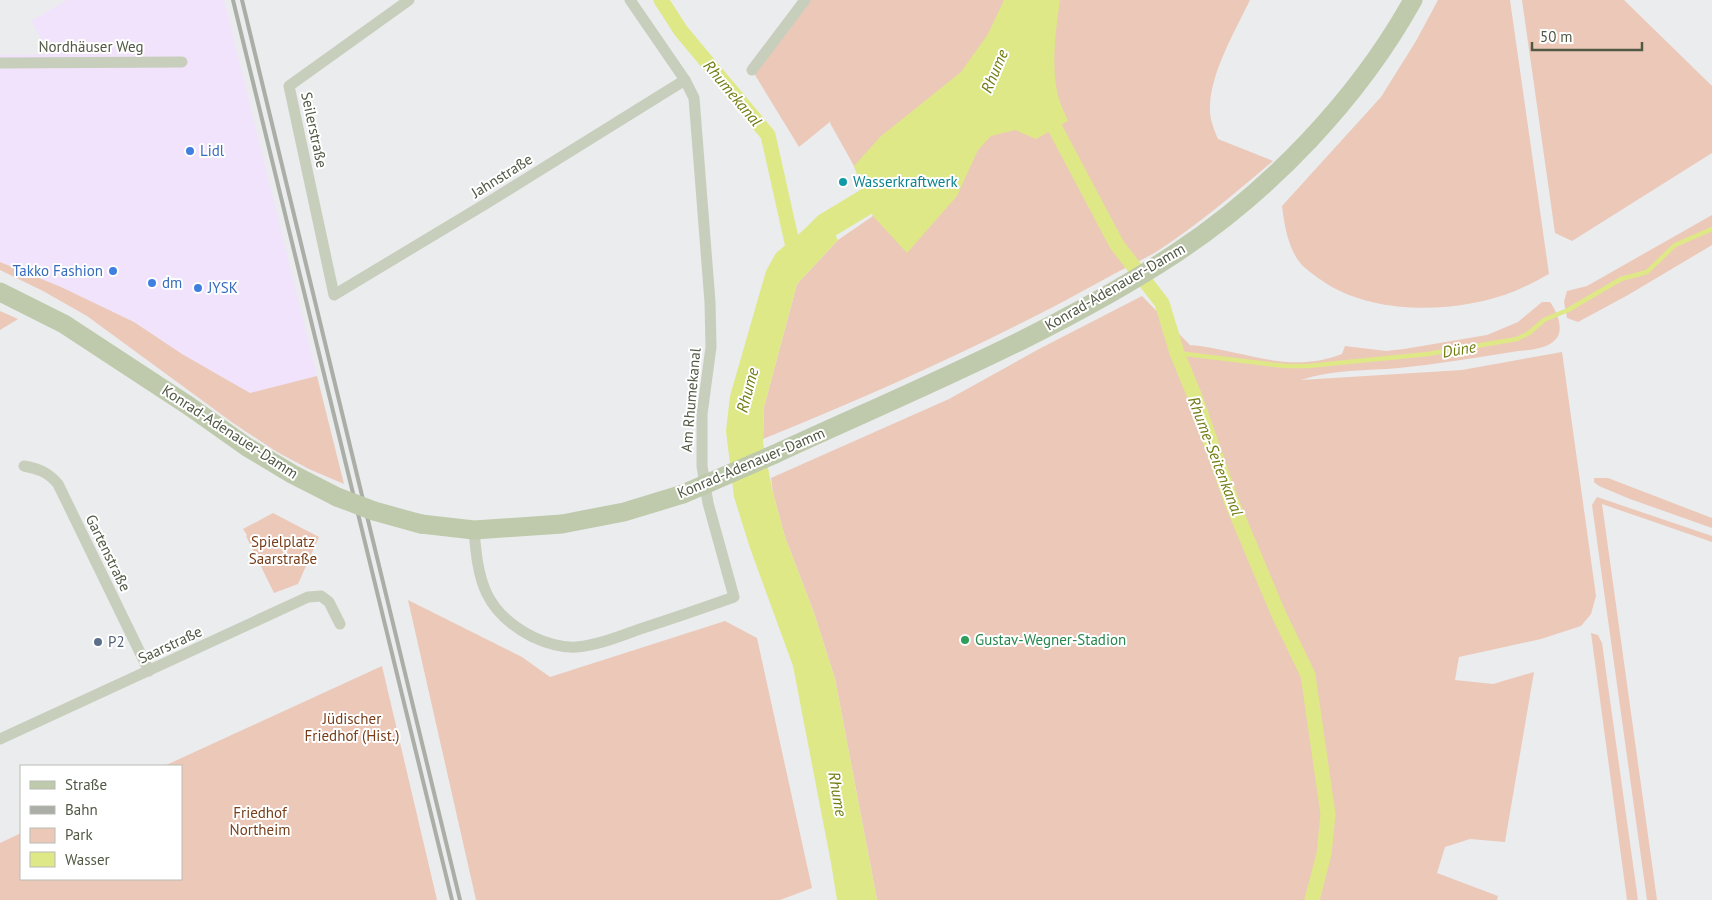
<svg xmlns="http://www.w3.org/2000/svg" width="1712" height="900" viewBox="0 0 1712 900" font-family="'PT Sans',sans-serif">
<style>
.commercial{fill:#f1e3fb}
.green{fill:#ecc8b9}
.water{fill:#dee887}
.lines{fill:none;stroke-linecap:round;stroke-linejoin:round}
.stream{stroke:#dee887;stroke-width:4.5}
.canal{stroke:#dee887;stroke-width:15}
.river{stroke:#dee887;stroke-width:26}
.street{stroke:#c8cebc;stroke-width:11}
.primary{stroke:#becaab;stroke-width:19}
.rail{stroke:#aaaea6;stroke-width:4}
.primary-bridge{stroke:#becaab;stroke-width:19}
.shop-dot{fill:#3f7fe0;stroke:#fff;stroke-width:2}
.culture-dot{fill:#0f9aa8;stroke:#fff;stroke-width:2}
.leisure-dot{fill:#2e9e5b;stroke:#fff;stroke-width:2}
.service-dot{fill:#5c6f8a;stroke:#fff;stroke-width:2}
.labels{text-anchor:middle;stroke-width:4;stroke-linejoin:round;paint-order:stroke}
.street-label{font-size:15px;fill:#515844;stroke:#fff}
.shop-label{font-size:15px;fill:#366cbe;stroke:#fff;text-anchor:start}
.culture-label{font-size:15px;fill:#0d838f;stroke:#fff;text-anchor:start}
.park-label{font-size:15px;fill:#763d18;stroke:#fff}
.leisure-label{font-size:15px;fill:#27864d;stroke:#fff;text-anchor:start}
.service-label{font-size:15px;fill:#4e5e75;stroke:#fff;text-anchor:start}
.water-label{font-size:16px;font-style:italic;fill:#717c10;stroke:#fff}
</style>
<rect width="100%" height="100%" fill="#ebecee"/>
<polygon class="commercial" points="67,0 224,0 317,376 250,393 182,354 134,322 61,287 0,262 0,55 49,54 31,21"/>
<g class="green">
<path d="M805,0h445c-15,31 -39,72 -40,106 -1,12 4,23 8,33l55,22c-38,32 -75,64 -117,91 -17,10 -36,18 -53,28 -110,61 -224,112 -340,159l1,-32 33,-123 41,-44 35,-24 -19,-50 -24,-43 1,-2 -32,26 -47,-77z"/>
<path d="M1438,0h72l39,274c-11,6 -22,12 -34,17 -54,22 -137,25 -188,-7 -10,-7 -25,-16 -31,-27 -9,-16 -12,-34 -14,-51l99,-109 35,-56z"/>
<polygon points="1522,0 1624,0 1712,86 1712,153 1572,241 1555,233"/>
<polygon points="1712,215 1712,245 1628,295 1578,322 1567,318 1564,302 1567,291 1587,286"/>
<polygon points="0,262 61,287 134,322 182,354 250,393 317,376 344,484 309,469 277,452 233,423 87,316 43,291 0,270"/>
<path d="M1142,296l49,50v-1c53,5 97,30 151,9l3,-8 41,5 18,-2 83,-14 31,-13 24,-20h8c7,9 15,29 5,38 -9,10 -30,10 -43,12 -38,6 -75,12 -113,16 -33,3 -66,1 -98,12l161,-10 100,-18 34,244 -5,18 -10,12 -40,13 -82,18 -4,23 38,4 41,-12 -29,170 -35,-3 -25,8 -8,26 61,23 -1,4h-620l-42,-221 -21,-66 -29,-76 -12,-44 -2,-15 178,-79 90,-50z"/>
<polygon points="0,311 18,319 0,330"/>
<polygon points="1594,478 1608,478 1712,518 1712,528 1630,499 1599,486 1594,482"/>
<polygon points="1597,497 1712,536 1712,542 1602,504 1657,900 1647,900 1592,505"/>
<polygon points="273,513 319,537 298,584 274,593 246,536 247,535 243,529"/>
<polygon points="408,600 522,657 550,677 725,621 757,638 812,888 780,900 476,900"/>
<polygon points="1591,633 1598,635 1602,643 1638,900 1627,900"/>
<polygon points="382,666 437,900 0,900 0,843 21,833 21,879 181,879 181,766 164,766"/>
</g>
<g class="water">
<path d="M1004,0h56c-4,30 -10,69 -1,99 2,7 6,15 9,22l-32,18 -21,-9 -24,6 -13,14 -21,46 -50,57 -34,-37 -19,-50 26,-29 81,-65 27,-38z"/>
<polygon points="823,214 838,240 797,284 764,407 763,443 773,493 785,537 814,613 835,679 877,900 837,900 831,863 793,666 750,548 734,497 726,431 730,396 766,271 776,253"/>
</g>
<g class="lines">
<polyline class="stream" points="1177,353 1285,366 1308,366 1428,354 1517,339 1529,333 1544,320 1568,310 1621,279 1647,272 1675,245 1712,229"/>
<g class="canal">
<polyline points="661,0 681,31 768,135 795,256"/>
<polyline points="1046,111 1117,245 1162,303 1177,353 1195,397 1232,503 1279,615 1308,675 1328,814 1324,854 1312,900"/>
</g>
<polyline class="river" points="804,248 826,226 879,194 896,179"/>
<g class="street">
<polyline points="409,0 289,86 334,295 487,203 685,80"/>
<polyline points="0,63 182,62"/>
<polyline points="752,70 805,0"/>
<path d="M24,466c15,3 24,6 34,18l91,187"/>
<path d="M474,530c4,51 10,82 59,107 13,6 30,11 44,10 22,-2 43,-11 63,-18 31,-10 63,-21 94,-32l-26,-94 -6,-37v-52l9,-67 -1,-45 -16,-204 -9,-18 -55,-80"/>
<polyline points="0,739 308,597 321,596 329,602 340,624"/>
</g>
<g class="primary">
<polyline points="0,292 64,324 189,406 247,447 292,474 337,497"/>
<path d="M775,454c134,-62 278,-120 401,-201 95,-63 182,-154 237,-253"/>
<polyline points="421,524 474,530 562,524 624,512 683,494"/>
</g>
<g class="rail">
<polyline points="233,0 452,900"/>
<polyline points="242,0 460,900"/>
</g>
<g class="primary-bridge">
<polyline points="683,494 775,454"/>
<polyline points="337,497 374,511 421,524"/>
</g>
</g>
<g class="shop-dot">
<circle cx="190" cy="151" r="5"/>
<circle cx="113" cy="271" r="5"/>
<circle cx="152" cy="283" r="5"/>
<circle cx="198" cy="288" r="5"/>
</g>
<circle class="culture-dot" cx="843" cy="182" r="5"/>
<circle class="leisure-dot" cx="965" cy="640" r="5"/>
<circle class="service-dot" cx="98" cy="642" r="5"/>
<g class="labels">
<g class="street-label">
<text x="91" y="52">Nordhäuser Weg</text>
<text transform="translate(314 130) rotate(78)" y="5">Seilerstraße</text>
<text transform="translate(502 176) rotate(-32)" y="5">Jahnstraße</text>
<text transform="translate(1115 287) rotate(-30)" y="5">Konrad-Adenauer-Damm</text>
<text transform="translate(691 400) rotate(-85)" y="5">Am Rhumekanal</text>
<text transform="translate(230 432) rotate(33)" y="5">Konrad-Adenauer-Damm</text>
<text transform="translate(751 463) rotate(-23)" y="5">Konrad-Adenauer-Damm</text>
<text transform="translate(108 553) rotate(64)" y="5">Gartenstraße</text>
<text transform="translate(170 645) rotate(-25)" y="5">Saarstraße</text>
</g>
<g class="shop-label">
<text x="200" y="156">Lidl</text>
<text x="103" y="276" text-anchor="end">Takko Fashion</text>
<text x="162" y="288">dm</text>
<text x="208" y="293">JYSK</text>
</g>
<g class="culture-label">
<text x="853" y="187">Wasserkraftwerk</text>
</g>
<g class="park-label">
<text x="283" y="547">Spielplatz<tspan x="283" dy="17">Saarstraße</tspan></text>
<text x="352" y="724">Jüdischer<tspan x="352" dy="17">Friedhof (Hist.)</tspan></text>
<text x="260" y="818">Friedhof<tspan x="260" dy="17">Northeim</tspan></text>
</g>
<g class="leisure-label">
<text x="975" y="645">Gustav-Wegner-Stadion</text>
</g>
<g class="service-label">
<text x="108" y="647">P2</text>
</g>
<g class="water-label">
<text transform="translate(994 71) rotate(-67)" y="6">Rhume</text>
<text transform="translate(733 93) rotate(50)" y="6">Rhumekanal</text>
<text transform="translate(1459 349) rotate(-10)" y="6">Düne</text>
<text transform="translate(747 390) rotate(-75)" y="6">Rhume</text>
<text transform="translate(1216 456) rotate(69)" y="6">Rhume-Seitenkanal</text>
<text transform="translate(838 794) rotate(80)" y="6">Rhume</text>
</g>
</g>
<rect x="20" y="765" width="162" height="115" fill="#ffffff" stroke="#b9bcb4"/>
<rect x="30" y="781" width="25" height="8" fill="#becaab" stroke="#b9bcb4"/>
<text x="65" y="790" font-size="15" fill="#515844">Straße</text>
<rect x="30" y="806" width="25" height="8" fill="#aaaea6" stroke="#b9bcb4"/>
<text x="65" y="815" font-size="15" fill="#515844">Bahn</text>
<rect x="30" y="828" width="25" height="15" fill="#ecc8b9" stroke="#b9bcb4"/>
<text x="65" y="840" font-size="15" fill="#515844">Park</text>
<rect x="30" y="852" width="25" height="15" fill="#dee887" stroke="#b9bcb4"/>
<text x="65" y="865" font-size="15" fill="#515844">Wasser</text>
<path d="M1532 42v8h110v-8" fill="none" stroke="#515844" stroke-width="2.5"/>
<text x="1540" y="42" font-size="15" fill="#515844" stroke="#ffffff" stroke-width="4" paint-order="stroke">50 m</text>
</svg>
